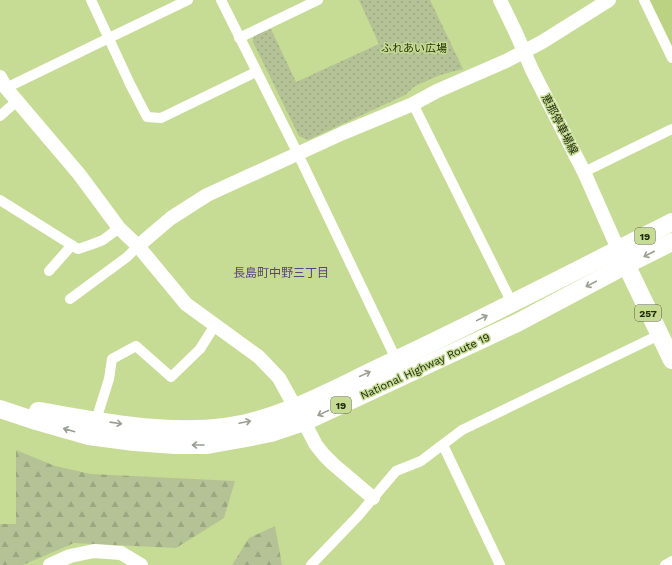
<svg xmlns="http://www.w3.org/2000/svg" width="672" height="565" viewBox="0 0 672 565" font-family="'Work Sans','Noto Sans JP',sans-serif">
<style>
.built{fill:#bbd283}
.forest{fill:url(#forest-firs)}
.park{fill:url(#park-dots)}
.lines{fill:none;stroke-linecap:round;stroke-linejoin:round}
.street{stroke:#fff;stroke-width:10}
.secondary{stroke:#fff;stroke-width:14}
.highway{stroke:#fff;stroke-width:18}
.oneway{stroke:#9b9f92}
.labels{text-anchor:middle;stroke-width:3;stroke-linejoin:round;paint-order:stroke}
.shield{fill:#c6dc94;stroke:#525f35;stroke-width:1}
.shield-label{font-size:10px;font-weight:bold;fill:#21290c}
.park-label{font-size:11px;fill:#283204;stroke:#c6dc94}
.street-label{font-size:11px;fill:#21290c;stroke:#c6dc94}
.neighbourhood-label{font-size:12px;fill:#5c427f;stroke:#c6dc94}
</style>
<defs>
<pattern id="forest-firs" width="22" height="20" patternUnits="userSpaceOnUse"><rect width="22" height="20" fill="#b4c295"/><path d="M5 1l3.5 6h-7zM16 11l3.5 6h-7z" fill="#9aa77f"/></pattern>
<pattern id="park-dots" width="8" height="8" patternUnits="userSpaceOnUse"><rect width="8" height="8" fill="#b4c295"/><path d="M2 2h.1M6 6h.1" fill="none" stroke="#9aa77f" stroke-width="1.8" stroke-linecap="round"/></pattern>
</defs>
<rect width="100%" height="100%" fill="#c6dc94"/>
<polygon class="built" points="650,0 672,0 672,45"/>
<g class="forest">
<polygon points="16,450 55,466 91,474 235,481 224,518 176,548 74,543 23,565 0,565 0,524 16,524"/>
<polygon points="275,526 282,565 232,565 249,538"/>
</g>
<polygon class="park" points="359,0 430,0 463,69 440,75 415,86 405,95 308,140 299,136 253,42 254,35 271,29 296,82 379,44"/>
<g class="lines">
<g class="street">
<polyline points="91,0 130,84 147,117 161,118 256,72"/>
<polyline points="221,0 298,154 396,359"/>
<polyline points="644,0 672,58"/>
<polyline points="239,38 318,0"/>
<polyline points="1,86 6,88 109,38 188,0"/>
<polyline points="413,104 512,303"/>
<polyline points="0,116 17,101"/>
<polyline points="584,172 672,129"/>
<polyline points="0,200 78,249 90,245 103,240 119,228"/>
<polyline points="49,271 72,245"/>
<polyline points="70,299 127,257 138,246"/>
<polyline points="96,420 109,379 112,359 136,346 171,377 200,349 215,325"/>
<polyline points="443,445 500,565"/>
<polyline points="311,565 358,516 396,471 421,461 462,430 659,335"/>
<polyline points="665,565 672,561"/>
</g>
<g class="secondary">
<polyline points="500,0 516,33 532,70 584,172 618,249"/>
<polyline points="0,77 6,88 79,174 119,228 138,246 186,304 259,357 279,378 295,407 304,422 316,445 324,455 333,464 373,498"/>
<polyline points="138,246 171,218 207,195 343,133 413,104 437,91 506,61 542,42 609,0"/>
<polyline points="50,565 70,556 94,551 121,553 141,565"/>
</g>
<g class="highway">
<polyline points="621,254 672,360"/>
<polyline points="0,409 33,420 89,436 134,442 175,445 207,445 241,439 271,433 304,422 517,323 626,265 672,242"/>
<path d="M38,411c61,10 125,24 187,16 58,-8 110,-39 162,-63 96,-45 191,-94 285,-142"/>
</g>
</g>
<defs><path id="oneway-shaft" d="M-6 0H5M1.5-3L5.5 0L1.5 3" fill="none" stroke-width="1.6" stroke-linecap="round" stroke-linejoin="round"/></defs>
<g class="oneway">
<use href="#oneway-shaft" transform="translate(649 254) rotate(153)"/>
<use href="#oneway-shaft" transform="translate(591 284) rotate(152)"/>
<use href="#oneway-shaft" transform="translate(482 318) rotate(-26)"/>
<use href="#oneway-shaft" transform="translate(365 374) rotate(-25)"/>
<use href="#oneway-shaft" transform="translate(323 413) rotate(155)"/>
<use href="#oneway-shaft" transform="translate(245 422) rotate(-12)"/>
<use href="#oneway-shaft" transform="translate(116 423) rotate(8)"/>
<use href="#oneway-shaft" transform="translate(69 430) rotate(-164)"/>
<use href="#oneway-shaft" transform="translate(198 445) rotate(-180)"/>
</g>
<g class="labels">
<g class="shield">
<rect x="635" y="228" width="20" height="16" rx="3"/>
<rect x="635" y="305" width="26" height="16" rx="3"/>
<rect x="331" y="397" width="20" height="16" rx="3"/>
</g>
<g class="shield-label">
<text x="645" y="240">19</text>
<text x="648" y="317">257</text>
<text x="341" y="409">19</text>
</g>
<g class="park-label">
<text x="414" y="52">ふれあい広場</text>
</g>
<g class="street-label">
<text transform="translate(560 124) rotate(63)" y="4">恵那停車場線</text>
<text transform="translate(425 366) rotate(-25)" y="4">National Highway Route 19</text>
</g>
<g class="neighbourhood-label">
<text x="281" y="277">長島町中野三丁目</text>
</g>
</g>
</svg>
